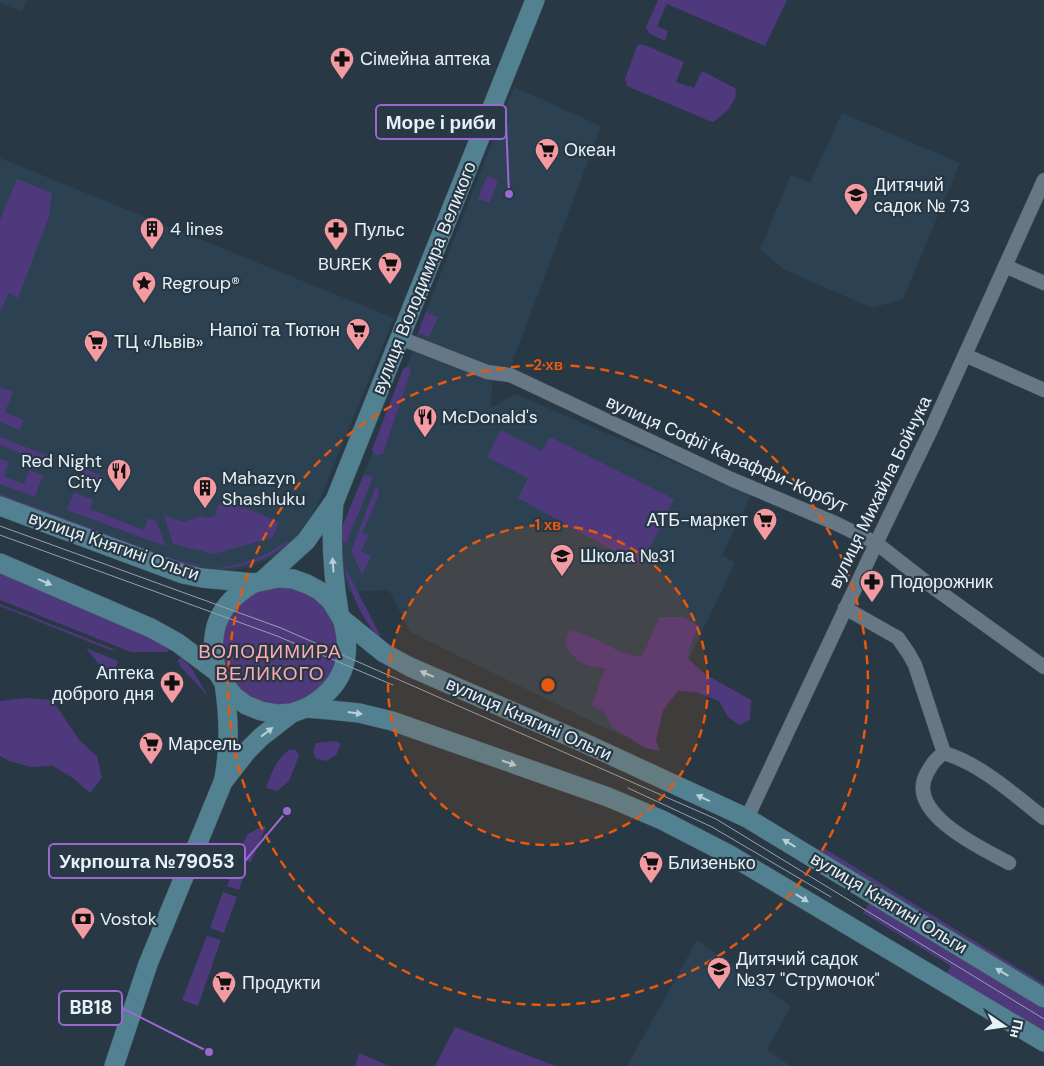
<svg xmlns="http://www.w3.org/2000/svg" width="1044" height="1066" viewBox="0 0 1044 1066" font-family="'DM Sans',sans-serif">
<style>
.built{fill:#2c4252}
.green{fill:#4e397d}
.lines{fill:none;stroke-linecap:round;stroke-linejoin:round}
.street-casing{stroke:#485660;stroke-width:15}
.secondary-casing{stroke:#485660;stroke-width:20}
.street{stroke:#667886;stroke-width:14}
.secondary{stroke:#528192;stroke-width:19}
.tram{stroke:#95a2ab;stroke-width:1}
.oneway{fill:#bacfd9}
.ring{fill:none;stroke:#e8590c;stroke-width:2.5;stroke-dasharray:9 6}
.labels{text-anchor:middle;stroke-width:4.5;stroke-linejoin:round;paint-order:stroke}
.poi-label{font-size:18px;fill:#e7f1f8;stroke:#283844;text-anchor:start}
.street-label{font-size:18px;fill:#e7f1f8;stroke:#283844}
.neighbourhood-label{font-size:19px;letter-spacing:1px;fill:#feaab0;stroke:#283844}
.centre{fill:#e8590c;stroke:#283844;stroke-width:2.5}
.ring-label{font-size:15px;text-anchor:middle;font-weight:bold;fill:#e8590c;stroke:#283844;stroke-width:4.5;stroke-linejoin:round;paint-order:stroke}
.leader{fill:none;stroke:#9b67d0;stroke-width:2}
.callout-dot{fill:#9b67d0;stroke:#283844;stroke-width:2}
.callout{fill:#283844;stroke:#9b67d0;stroke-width:2}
.callout-label{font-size:19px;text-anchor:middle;font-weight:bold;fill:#e7f1f8}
</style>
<rect width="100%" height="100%" fill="#283844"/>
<g class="built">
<polygon points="0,0 27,0 22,12 0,3"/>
<polygon points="514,87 601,126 509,371 490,370 415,339"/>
<polygon points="842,113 960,163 903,299 872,308 783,269 760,249 791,175 810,183"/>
<polygon points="0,158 394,318 318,504 306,525 289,546 273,557 251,567 227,571 175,566 0,497"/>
<polygon points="413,351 492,381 491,408 515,394 751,495 722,555 735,563 647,746 607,729 410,632 389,590 349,592 344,576 340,554 340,537 342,528"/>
<polygon points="697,940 791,1006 767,1050 791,1066 627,1066"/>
</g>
<g class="green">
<polygon points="658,0 787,0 765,46 667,4 657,26 668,31 665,41 649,33 646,27"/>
<path d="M639,44l8,2 37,16 -8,20 18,6 8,-17 33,17c5,12 -12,28 -22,34l-6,-2 -80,-34 -2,-7 12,-33z"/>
<polygon points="487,176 498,180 490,203 478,199"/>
<polygon points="17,179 52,193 49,217 18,298 9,293 0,312 0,220"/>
<polygon points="426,312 438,317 429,337 418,333"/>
<polygon points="406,367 409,367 411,371 383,454 377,456 372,450 403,369"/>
<polygon points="0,387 13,392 5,412 24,420 20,430 0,422"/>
<polygon points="501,430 542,451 550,437 674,499 641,566 518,498 528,478 487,457"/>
<polygon points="0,437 51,457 48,465 0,445"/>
<polygon points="0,459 9,462 4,476 24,484 29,470 43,475 35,497 0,484"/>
<polygon points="83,468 105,477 101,485 80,476"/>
<polygon points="366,475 371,477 372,480 346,543 341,541 343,525 363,476"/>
<polygon points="376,486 379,489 378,497 362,533 369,535 361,551 371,556 362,575 351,551"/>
<polygon points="74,492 93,500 90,509 144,530 148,518 157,522 165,546 67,510"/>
<polygon points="0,494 173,559 199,565 199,567 181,564 0,496"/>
<polygon points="224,499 279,522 273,537 214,554 173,544 164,515 183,522 202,516 209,518 215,516 217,508"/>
<path d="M285,542l3,1c-22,18 -43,24 -71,26l1,-1c26,-4 46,-10 67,-26z"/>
<path d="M344,565l36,70 -2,2c-18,-21 -28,-45 -34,-72z"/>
<polygon points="0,572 140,633 169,647 169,650 167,652 131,652 0,600"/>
<circle cx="278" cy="646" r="59"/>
<polygon points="0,604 116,650 110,650 0,606"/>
<path d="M659,617h23l17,8 -8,20 -3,14 17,15 46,26 -1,20 -11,5 -11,-8 -9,-16 -23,-9 -18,-1 -15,19 -7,31 4,10 -15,-3 -33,-21 -8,-15 -12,-6 13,-38c-21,-1 -28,-5 -40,-23l4,-16 30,11 21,12 20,5 7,-11z"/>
<polygon points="86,648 118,661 112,678 108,676"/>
<polygon points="180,657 190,666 208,696 180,666 178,661"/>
<polygon points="25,698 52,700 80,741 97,756 102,778 90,793 73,778 53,766 30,767 9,761 0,756 0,701"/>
<polygon points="335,741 341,744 336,755 326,761 316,758 313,752 316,743"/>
<path d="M289,750h7l3,6 -10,25 -12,10 -11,-3c5,-14 10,-29 23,-38z"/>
<polygon points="263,826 266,827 251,862 246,861 242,845 248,834"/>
<polygon points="822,847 1044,984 1044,990 819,853"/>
<polygon points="239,854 245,873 239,890 227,886"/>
<polygon points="223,892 237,897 224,933 210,928"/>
<polygon points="870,902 1044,1008 1044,1036 945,976 951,966 863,913"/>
<polygon points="207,936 221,940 198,1006 182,1000"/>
<polygon points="455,1027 555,1066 435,1066"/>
<polygon points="359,1053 389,1066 355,1066"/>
</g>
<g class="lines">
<defs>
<g id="street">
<polyline points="1005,266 1044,283"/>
<polyline points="400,338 487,372 510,375 731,479 835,523 876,543 930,585 1044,667"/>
<polyline points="965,355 1044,390"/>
<path d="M845,608l53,30 11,16 6,11 29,88c-9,6 -12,11 -17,20 -23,40 56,76 82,90"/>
<path d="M944,753c37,11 69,41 100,65"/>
<polyline points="747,818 882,531 931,430 1044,180"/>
</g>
<g id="secondary">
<path d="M334,503c-4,37 -1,72 5,109"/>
<polyline points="0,506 183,574 202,578 254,583 278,578 293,579 307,584 320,591 331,601 342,619 384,653 410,667 580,741 747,818 1044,998"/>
<polyline points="0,563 151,628 178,643 217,672 224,683 234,696 246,705 261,711 277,714 292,713 306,708 330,710 359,713 392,721 608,797 662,820 730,855 1044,1042"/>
<polyline points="263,580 306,541 335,500 535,0"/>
<path d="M217,672c-10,-41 1,-68 37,-89"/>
<path d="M224,683c5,34 6,62 0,95"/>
<path d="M306,708c36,-20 48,-49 36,-89"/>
<polyline points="114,1066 148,964 223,782 247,751 261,737 292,713"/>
</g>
</defs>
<use href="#street" class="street-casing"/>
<use href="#secondary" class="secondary-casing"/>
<use href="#street" class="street"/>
<use href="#secondary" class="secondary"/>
<g class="tram">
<polyline points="0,526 281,628 716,819 1044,1019"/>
<polyline points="0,535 277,636 393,685"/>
<polyline points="628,788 712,827 831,897"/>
</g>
</g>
<defs><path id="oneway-solid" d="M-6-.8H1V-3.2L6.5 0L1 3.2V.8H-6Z" transform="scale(1.25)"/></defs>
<g class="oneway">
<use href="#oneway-solid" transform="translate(333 565) rotate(-94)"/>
<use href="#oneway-solid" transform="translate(45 582) rotate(23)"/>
<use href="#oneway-solid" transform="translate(427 674) rotate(-157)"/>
<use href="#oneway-solid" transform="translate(355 713) rotate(8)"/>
<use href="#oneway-solid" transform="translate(267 732) rotate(-38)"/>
<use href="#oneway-solid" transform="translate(509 763) rotate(19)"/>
<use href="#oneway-solid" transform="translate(703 798) rotate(-155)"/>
<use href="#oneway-solid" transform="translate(789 843) rotate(-149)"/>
<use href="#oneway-solid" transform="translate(802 898) rotate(31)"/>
<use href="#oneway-solid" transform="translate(1002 972) rotate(-149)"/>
</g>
<circle cx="548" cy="685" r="160" fill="#e8590c" fill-opacity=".12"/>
<g class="ring">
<circle cx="548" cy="685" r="160"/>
<circle cx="548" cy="685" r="320"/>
</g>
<defs>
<symbol id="pharmacy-pin" viewBox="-11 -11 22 30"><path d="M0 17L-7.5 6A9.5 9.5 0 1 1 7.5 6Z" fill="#f49aa2" stroke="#283844"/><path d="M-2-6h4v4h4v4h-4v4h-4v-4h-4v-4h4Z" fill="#111"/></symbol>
<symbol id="supermarket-pin" viewBox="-11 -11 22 30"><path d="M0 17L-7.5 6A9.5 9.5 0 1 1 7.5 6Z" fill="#f49aa2" stroke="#283844"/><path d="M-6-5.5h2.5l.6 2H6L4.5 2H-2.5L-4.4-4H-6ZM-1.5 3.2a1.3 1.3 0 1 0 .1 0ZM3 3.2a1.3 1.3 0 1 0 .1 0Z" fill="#111"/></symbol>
<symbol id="school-pin" viewBox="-11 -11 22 30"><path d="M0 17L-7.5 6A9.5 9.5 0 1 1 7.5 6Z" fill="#f49aa2" stroke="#283844"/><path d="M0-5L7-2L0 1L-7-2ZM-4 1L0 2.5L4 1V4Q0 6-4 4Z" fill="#111"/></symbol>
<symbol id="building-pin" viewBox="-11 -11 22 30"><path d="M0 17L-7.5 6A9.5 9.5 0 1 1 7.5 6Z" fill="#f49aa2" stroke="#283844"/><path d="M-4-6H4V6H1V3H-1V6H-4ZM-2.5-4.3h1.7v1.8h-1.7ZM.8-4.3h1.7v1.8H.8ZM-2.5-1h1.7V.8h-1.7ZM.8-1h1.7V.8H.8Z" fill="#111"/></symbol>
<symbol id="sight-pin" viewBox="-11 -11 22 30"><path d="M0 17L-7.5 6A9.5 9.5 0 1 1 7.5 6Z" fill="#f49aa2" stroke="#283844"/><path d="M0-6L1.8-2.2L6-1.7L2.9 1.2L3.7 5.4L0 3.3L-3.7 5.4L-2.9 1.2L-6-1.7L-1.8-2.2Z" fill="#111"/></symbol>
<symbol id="restaurant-pin" viewBox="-11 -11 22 30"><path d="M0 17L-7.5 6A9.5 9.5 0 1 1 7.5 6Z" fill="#f49aa2" stroke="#283844"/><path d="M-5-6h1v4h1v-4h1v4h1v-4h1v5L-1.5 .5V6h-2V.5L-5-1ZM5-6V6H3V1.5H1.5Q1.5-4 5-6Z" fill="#111"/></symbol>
<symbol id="bank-pin" viewBox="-11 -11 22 30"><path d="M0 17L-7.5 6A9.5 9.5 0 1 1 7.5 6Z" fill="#f49aa2" stroke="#283844"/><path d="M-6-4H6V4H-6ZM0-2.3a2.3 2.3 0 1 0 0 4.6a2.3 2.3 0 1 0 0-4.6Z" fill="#111"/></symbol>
</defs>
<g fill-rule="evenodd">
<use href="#pharmacy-pin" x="328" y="45" width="28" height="38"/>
<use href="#supermarket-pin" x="533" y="136" width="28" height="38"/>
<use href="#school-pin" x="842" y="181" width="28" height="38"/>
<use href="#building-pin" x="138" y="215" width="28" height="38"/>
<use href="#pharmacy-pin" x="322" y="216" width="28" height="38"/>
<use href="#supermarket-pin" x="376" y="250" width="28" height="38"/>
<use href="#sight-pin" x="130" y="269" width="28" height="38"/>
<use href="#supermarket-pin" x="344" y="316" width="28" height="38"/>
<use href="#supermarket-pin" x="82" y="328" width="28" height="38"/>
<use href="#restaurant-pin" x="411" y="403" width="28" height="38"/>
<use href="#restaurant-pin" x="105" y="457" width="28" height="38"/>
<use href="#building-pin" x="191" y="474" width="28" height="38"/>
<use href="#supermarket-pin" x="751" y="506" width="28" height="38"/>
<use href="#school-pin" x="548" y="542" width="28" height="38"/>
<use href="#pharmacy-pin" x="858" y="568" width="28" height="38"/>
<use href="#pharmacy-pin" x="158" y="669" width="28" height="38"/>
<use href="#supermarket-pin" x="137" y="730" width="28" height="38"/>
<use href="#supermarket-pin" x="637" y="849" width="28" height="38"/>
<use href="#bank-pin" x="69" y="905" width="28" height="38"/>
<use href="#school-pin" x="705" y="955" width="28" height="38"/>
<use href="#supermarket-pin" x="210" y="969" width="28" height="38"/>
</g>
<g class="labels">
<g class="poi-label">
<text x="360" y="65">Сімейна аптека</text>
<text x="564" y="156">Океан</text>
<text x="874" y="191">Дитячий<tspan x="874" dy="21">садок № 73</tspan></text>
<text x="170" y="235">4 lines</text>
<text x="354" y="236">Пульс</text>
<text x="372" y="270" text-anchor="end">BUREK</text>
<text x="162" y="289">Regroup®</text>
<text x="340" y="336" text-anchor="end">Напої та Тютюн</text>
<text x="114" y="348">ТЦ «Львів»</text>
<text x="442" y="423">McDonald's</text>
<text x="102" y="467" text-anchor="end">Red Night<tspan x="102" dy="21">City</tspan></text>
<text x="222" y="484">Mahazyn<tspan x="222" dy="21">Shashluku</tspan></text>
<text x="748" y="526" text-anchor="end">АТБ-маркет</text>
<text x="580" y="562">Школа №31</text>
<text x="890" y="588">Подорожник</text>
<text x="154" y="679" text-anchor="end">Аптека<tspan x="154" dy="21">доброго дня</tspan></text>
<text x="168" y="750">Марсель</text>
<text x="668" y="869">Близенько</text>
<text x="100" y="925">Vostok</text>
<text x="736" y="965">Дитячий садок<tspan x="736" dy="21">№37 "Струмочок"</tspan></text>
<text x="242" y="989">Продукти</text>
</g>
<g class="street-label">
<text transform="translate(424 278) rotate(-68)" y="6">вулиця Володимира Великого</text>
<text transform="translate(727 454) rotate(24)" y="6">вулиця Софії Караффи-Корбут</text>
<text transform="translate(880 492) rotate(-64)" y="6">вулиця Михайла Бойчука</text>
<text transform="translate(114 546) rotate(19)" y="6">вулиця Княгині Ольги</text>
<text transform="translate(529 719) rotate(24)" y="6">вулиця Княгині Ольги</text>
<text transform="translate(889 903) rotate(31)" y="6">вулиця Княгині Ольги</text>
</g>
<g class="neighbourhood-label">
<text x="270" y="658">ВОЛОДИМИРА<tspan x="270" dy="22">ВЕЛИКОГО</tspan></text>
</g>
</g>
<circle cx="548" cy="685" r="8" class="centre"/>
<g class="ring-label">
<text x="548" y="370">2 хв</text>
<text x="548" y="530">1 хв</text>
</g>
<path class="leader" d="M509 194L506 122M287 811L245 861M209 1052L122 1008"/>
<g class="callout-dot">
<circle cx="509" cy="194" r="5"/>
<circle cx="287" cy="811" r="5"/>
<circle cx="209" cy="1052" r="5"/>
</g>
<g class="callout">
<rect x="376" y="105" width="130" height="34" rx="5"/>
<rect x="49" y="844" width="196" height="34" rx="5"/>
<rect x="59" y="991" width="63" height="34" rx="5"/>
</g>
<g class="callout-label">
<text x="441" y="129">Море і риби</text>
<text x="147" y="868">Укрпошта №79053</text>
<text x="91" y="1014">BB18</text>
</g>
<g transform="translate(1004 1026) rotate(103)" stroke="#283844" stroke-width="4" paint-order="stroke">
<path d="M0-4L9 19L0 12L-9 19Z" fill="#e7f1f8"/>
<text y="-8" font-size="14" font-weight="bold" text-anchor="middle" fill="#e7f1f8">Пн</text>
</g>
</svg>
